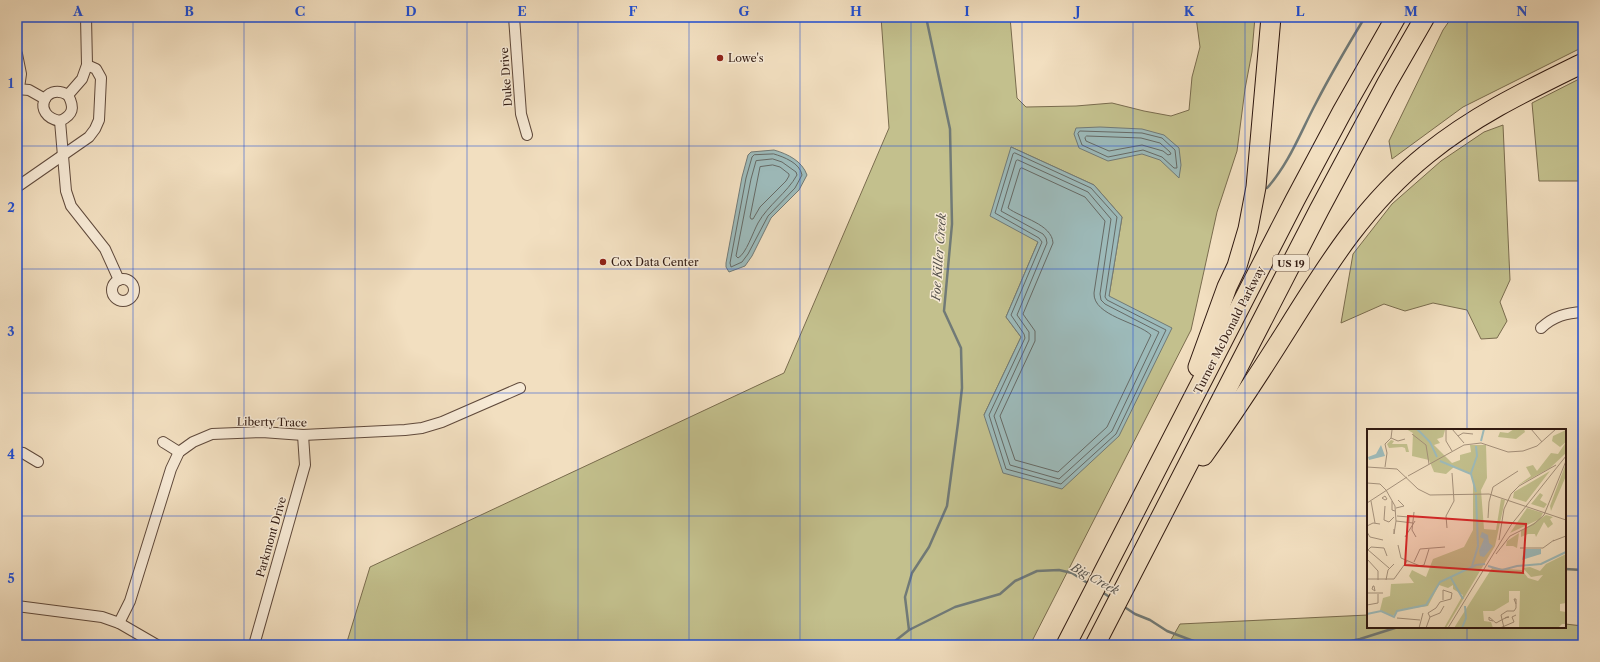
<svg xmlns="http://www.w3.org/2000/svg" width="1600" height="662" viewBox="0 0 1600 662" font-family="'Libre Caslon Text',serif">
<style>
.green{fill:#c3c08d;stroke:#7a6c4e;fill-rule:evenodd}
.water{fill:#9dbbbb;stroke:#717a77}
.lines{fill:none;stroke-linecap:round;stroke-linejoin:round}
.shore{stroke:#666a66;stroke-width:1}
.stream{stroke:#717a77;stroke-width:2.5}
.street-casing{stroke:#604a3c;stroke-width:12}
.highway-casing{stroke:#301910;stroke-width:21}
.street{stroke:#f7ead6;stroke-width:10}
.highway{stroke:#f2dfc0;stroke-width:19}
.grid{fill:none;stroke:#1d4ed8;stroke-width:1;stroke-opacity:0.55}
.poi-dot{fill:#8f2418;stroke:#f7ead6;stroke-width:1.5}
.labels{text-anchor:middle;stroke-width:3;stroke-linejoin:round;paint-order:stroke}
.shield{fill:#f7ead6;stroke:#6c584b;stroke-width:1}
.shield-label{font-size:10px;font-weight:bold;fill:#301910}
.poi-label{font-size:11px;fill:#301910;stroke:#f7ead6;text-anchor:start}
.street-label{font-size:11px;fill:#301910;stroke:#f7ead6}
.water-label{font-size:12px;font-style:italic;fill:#56524c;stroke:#f7ead6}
.inset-river{fill:none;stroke:#9dbbbb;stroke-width:2}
.inset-road{fill:none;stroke:#a4907a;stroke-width:1}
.view{fill:#d62828;fill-opacity:0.15;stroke:#d62828;stroke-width:2}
.inset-edge{fill:none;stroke:#301910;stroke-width:2}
.neatline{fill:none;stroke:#1d4ed8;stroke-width:1.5}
.grid-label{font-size:13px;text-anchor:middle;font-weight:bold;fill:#1d4ed8}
</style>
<rect width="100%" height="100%" fill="#f2dfc0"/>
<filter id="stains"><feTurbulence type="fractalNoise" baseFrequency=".005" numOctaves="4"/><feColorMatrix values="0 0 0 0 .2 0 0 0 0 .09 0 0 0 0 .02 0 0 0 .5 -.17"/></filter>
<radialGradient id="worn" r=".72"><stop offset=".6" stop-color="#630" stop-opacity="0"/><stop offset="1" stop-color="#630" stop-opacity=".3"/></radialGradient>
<g class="green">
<path d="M881,17h129l7,81 9,9 50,-1 36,-3 32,8 27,5 18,-6 3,-33 8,-30 -4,-30h59l-3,35 -7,37 -8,62 -20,61 -26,118 -161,315h-684l24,-78 414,-194 105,-245zM1011,147l83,38 28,32 -13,79 -125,119 37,-78 -15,-20 32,-75z"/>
<polygon points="1452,17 1583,17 1583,47 1463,107 1392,159 1389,141 1443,30"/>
<polygon points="1583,77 1583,181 1539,181 1532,103"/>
<polygon points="1503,125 1510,280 1500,302 1507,321 1497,338 1481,339 1467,310 1433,303 1405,311 1384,304 1341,323 1353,254 1392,204 1441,161 1484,132"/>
<polygon points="1368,615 1368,627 1565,627 1565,624 1583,626 1583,645 1168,645 1180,624"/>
</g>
<g class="water">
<polygon points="1100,127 1142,129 1164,135 1179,148 1181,165 1179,178 1160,160 1142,154 1108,161 1079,148 1074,134 1076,128"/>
<polygon points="1011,147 1094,185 1122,217 1109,296 1172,328 1119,436 1062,489 1003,473 984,415 1021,337 1006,317 1038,242 990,216"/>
<path d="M774,150c14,4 28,11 33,25l-8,15 -28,28 -19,38 -7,10 -16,6 -3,-5v-4l16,-86 6,-22 3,-3z"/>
<polygon points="1583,428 1583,483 1579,484"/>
</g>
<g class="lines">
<g class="shore">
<polygon points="1080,131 1142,133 1162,138 1175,150 1177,168 1174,168 1162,157 1143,150 1108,157 1082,145 1078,134"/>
<polygon points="1087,136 1141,138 1160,143 1170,152 1171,154 1168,155 1163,151 1142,145 1109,151 1086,141 1085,138"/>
<polygon points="1015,153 1091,188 1117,217 1105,297 1107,300 1166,330 1116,434 1061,484 1006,469 989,415 1025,338 1024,334 1011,315 1042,242 1039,238 995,213 1013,154"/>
<path d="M774,154c10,3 26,9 28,21l-7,13 -27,28 -20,38 -6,8 -11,5 -1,-4 16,-85 6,-21 2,-2z"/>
<path d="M773,159l9,3 14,10 1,3c-10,18 -29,30 -39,48 -5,9 -12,31 -20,35l-2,-2 15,-77 5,-18z"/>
<polygon points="1018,160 1088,192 1111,219 1100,294 1101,300 1105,304 1159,332 1112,431 1059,479 1010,465 994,416 1029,340 1029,332 1017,315 1047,243 1046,238 1043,234 1001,211 1016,161"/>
<polygon points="773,165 780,167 789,174 789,176 786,181 760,207 753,219 751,219 750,217 760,167"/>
<path d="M1022,168l63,29 20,24 -11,72c-1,23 44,29 57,42l-44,92 -49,45 -43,-12 -15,-44 35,-75v-10l-12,-17 30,-71c-1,-19 -32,-25 -45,-35l12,-39z"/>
</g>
<g class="stream">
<path d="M1267,188c22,-24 34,-57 49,-85 15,-29 32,-58 49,-86"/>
<polyline points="1565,569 1583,570"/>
<polyline points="1102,592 1111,598"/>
<polyline points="1123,606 1135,614 1150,620 1167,631 1204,645"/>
<polyline points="909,630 905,597 912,573 929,547 947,506 958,423 962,388 961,348 944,311 952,224 950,129 926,17"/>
<polyline points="890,645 909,630 955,607 1000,594 1015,581 1037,571 1059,570 1072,573 1089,584"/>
<polyline points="1332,645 1360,639 1398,627"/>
</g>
<defs>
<g id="street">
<polyline points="514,17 521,114 527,135"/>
<polyline points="17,54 21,74 19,88"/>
<polyline points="17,89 29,90 45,99"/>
<polyline points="68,95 82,79 87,65 86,17"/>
<polyline points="60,121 66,191 71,206 105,249 119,280"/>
<path d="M60,121c-29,-5 -16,-40 8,-26"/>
<path d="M60,121c13,-6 15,-13 8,-26"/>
<polyline points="17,187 89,137 95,129 99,120 101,78 96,69 87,65"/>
<circle cx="123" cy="290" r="11"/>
<path d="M1541,328c13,-12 25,-15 42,-16"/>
<polyline points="163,442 179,452"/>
<polyline points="17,452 23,453 38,462"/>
<polyline points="17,606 102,617 119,623 157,645"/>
<polyline points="119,623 130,601 171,469 179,452 193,442 212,434 262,432 303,435 405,430 422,428 442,422 520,388"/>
<polyline points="254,645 305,465 303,435"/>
</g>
<g id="highway">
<polyline points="1198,367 1227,287 1237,266 1248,229 1256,187 1271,17"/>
<path d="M1203,456c30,-42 58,-85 85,-128 41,-66 78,-125 139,-174 48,-39 101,-64 156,-91"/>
<polyline points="1066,645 1295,200 1342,112 1396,17"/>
<polyline points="1095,645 1319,210 1387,83 1425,17"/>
</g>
</defs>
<use href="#street" class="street-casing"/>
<use href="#highway" class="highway-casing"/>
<use href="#street" class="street"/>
<use href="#highway" class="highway"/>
</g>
<path class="grid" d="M133,17v628M244,17v628M355,17v628M467,17v628M578,17v628M689,17v628M800,17v628M911,17v628M1022,17v628M1133,17v628M1245,17v628M1356,17v628M1467,17v413M17,146h1566M17,269h1566M17,393h1566M17,516h1351M1565,516h18M1467,627v18"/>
<g class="poi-dot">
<circle cx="720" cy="58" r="4"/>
<circle cx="603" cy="262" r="4"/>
</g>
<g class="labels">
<rect class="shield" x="1273" y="255" width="36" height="16" rx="3"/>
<g class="shield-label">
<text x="1291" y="267">US 19</text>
</g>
<g class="poi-label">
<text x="728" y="62">Lowe's</text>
<text x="611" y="266">Cox Data Center</text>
</g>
<g class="street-label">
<text transform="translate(506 77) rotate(-94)" y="4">Duke Drive</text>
<text transform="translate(1229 330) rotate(-63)" y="4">Turner McDonald Parkway</text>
<text transform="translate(272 422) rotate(1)" y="4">Liberty Trace</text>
<text transform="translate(271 537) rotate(-74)" y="4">Parkmont Drive</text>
</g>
<g class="water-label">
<text transform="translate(939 257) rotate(-86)" y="4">Foe Killer Creek</text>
<text transform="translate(1095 579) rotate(29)" y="4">Big Creek</text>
</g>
</g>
<g transform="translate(1367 429)">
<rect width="199" height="199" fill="#f2dfc0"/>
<path d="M39,0l39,1 -2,7 -6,2 3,4 -6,2 18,18 8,-3v-5l11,-3 -1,-7h16l1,33 -6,12 3,39 12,1 5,-31 4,1 -10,46 -49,82h-2l19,-33 -10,-6v-4l-5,3 -9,-3 -11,21 -30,4 -5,6 -13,-6 3,-12 7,-2 1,-12 23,-1 -5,-7 3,-6 14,7 7,-18 31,-12 9,-17v-49l-3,-8 -16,-6 -8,7 -12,-2 -5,-12 -17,-4 1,-23zM147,0h10l1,3 -9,7 -18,-2 2,-5 8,1zM199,1v12l-6,5 -8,-6 1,-5zM24,11l3,1 -2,3h15l2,8h-3l-1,-4 -3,-1 -13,1 -2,-4zM199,13v11l-16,15 -33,18 14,-10 -5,-9 7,-2 4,6 14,-18 7,1zM199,34v13l-15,35 -1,-5zM183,42l-24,31 -13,-4 1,-6zM173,64l3,2 -3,5 7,4 -3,4 -13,-4zM160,79l16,5 -3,6 -30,14zM179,86l7,2 -3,2 3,5 -5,4 -4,-6 -8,15 -1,-3h-7l-7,3v-6zM152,104l-2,15 -4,-2h-7l1,-5zM199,125v9l-9,1 9,-1v40l-6,1v7l6,1v12h-4l-4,4h-39l1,-37h-11v11l-15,9h-11l1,10 7,1 2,6h-39l38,-60 30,2 6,8 10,3 5,-6 -12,2 -8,-9 7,-1 10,4 6,-7z" fill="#c3c08d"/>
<path d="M14,16l4,11 -16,4 -1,-3 8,-3zM115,103l6,3 1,8 4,3 -9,11 -4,-1 -1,-5 5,-12 -4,-2zM157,120h17v5l-19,6z" fill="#9dbbbb"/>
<path class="inset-river" d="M50,0l13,13 7,15M114,12l3,-12M73,32l31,13 5,18M104,44l6,-17 -1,-10M105,137l6,-20 -2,-51M121,137l14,4 15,-4 24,-2 25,-12M84,149l12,21M0,185l14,-3 13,6 3,-6 29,-6 14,-23 36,-17 9,-1M95,199l4,-10 -1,-12"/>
<path class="inset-road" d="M79,0v12l6,10M85,0l12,14M164,0l11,13M45,5l14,11 3,19M91,7l5,-3 10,1M24,9l7,3 7,-2M0,38l30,2 21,20 12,6 59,-1 77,26M18,38l2,-14 -2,-9 6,-6 1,-8M41,47l56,-31 17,-2 27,9 15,-1 14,-5 19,-17M0,54l13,1 6,6 9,16 1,15 17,2M18,67l2,3 -2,1 -3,-2zM4,72l4,22M25,72v9l3,1M0,74l40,-26M18,77l-1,14 5,2 5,-5M29,79l8,-2 -6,-6M47,83l-2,18 4,7M30,87l12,1v5M121,89l1,-16 4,-15 25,-16M0,97l6,-3 7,1M80,99l-1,-12 8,-15 -2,-28M27,100v5l2,-13M0,103l3,5 13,3M38,108l10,-16M132,111l5,-31 7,-15 8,-8 37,-21M186,112l13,-5M31,116l3,13 19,8 4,-1 5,-16M153,119h23l11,-8M0,120l22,19M1,121l3,-3 13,1 3,8M129,125l14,-18 24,-12 10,-9 22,-54M0,130l11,12v9M47,133l6,-13 25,-2M0,150h27l13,-18M19,151l2,-10 6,-6M6,157h1l1,5 -3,-2zM0,164h16M0,176l11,-2v-9M63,188l-2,-4 8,-5 4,-6 11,-3 1,-6 -9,-3v10M30,189l23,2M126,192l-4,-1v-3l7,6 11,-6h2l-4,1M52,199l4,-15M59,199l4,-11 10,-4 4,-7M81,199l63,-103 55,-69M133,199l14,-6 -2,-5 4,-2M137,199l-3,-13 6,-4h7l2,-3v-9h-2l2,5"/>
<path class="view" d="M41,87l118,8 -3,49 -118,-8z"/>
<rect width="199" height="199" class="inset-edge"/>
</g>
<rect width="1600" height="662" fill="none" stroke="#f2dfc0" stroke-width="44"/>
<rect x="22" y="22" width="1556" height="618" class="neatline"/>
<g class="grid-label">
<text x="78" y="16">A</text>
<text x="189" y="16">B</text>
<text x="300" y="16">C</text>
<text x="411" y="16">D</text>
<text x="522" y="16">E</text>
<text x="633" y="16">F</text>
<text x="744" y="16">G</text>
<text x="856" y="16">H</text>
<text x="967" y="16">I</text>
<text x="1078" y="16">J</text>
<text x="1189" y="16">K</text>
<text x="1300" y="16">L</text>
<text x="1411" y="16">M</text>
<text x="1522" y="16">N</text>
<text x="11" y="88">1</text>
<text x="11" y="212">2</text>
<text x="11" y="336">3</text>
<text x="11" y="459">4</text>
<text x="11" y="583">5</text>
</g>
<rect width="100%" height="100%" filter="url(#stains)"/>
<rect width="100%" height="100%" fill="url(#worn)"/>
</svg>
